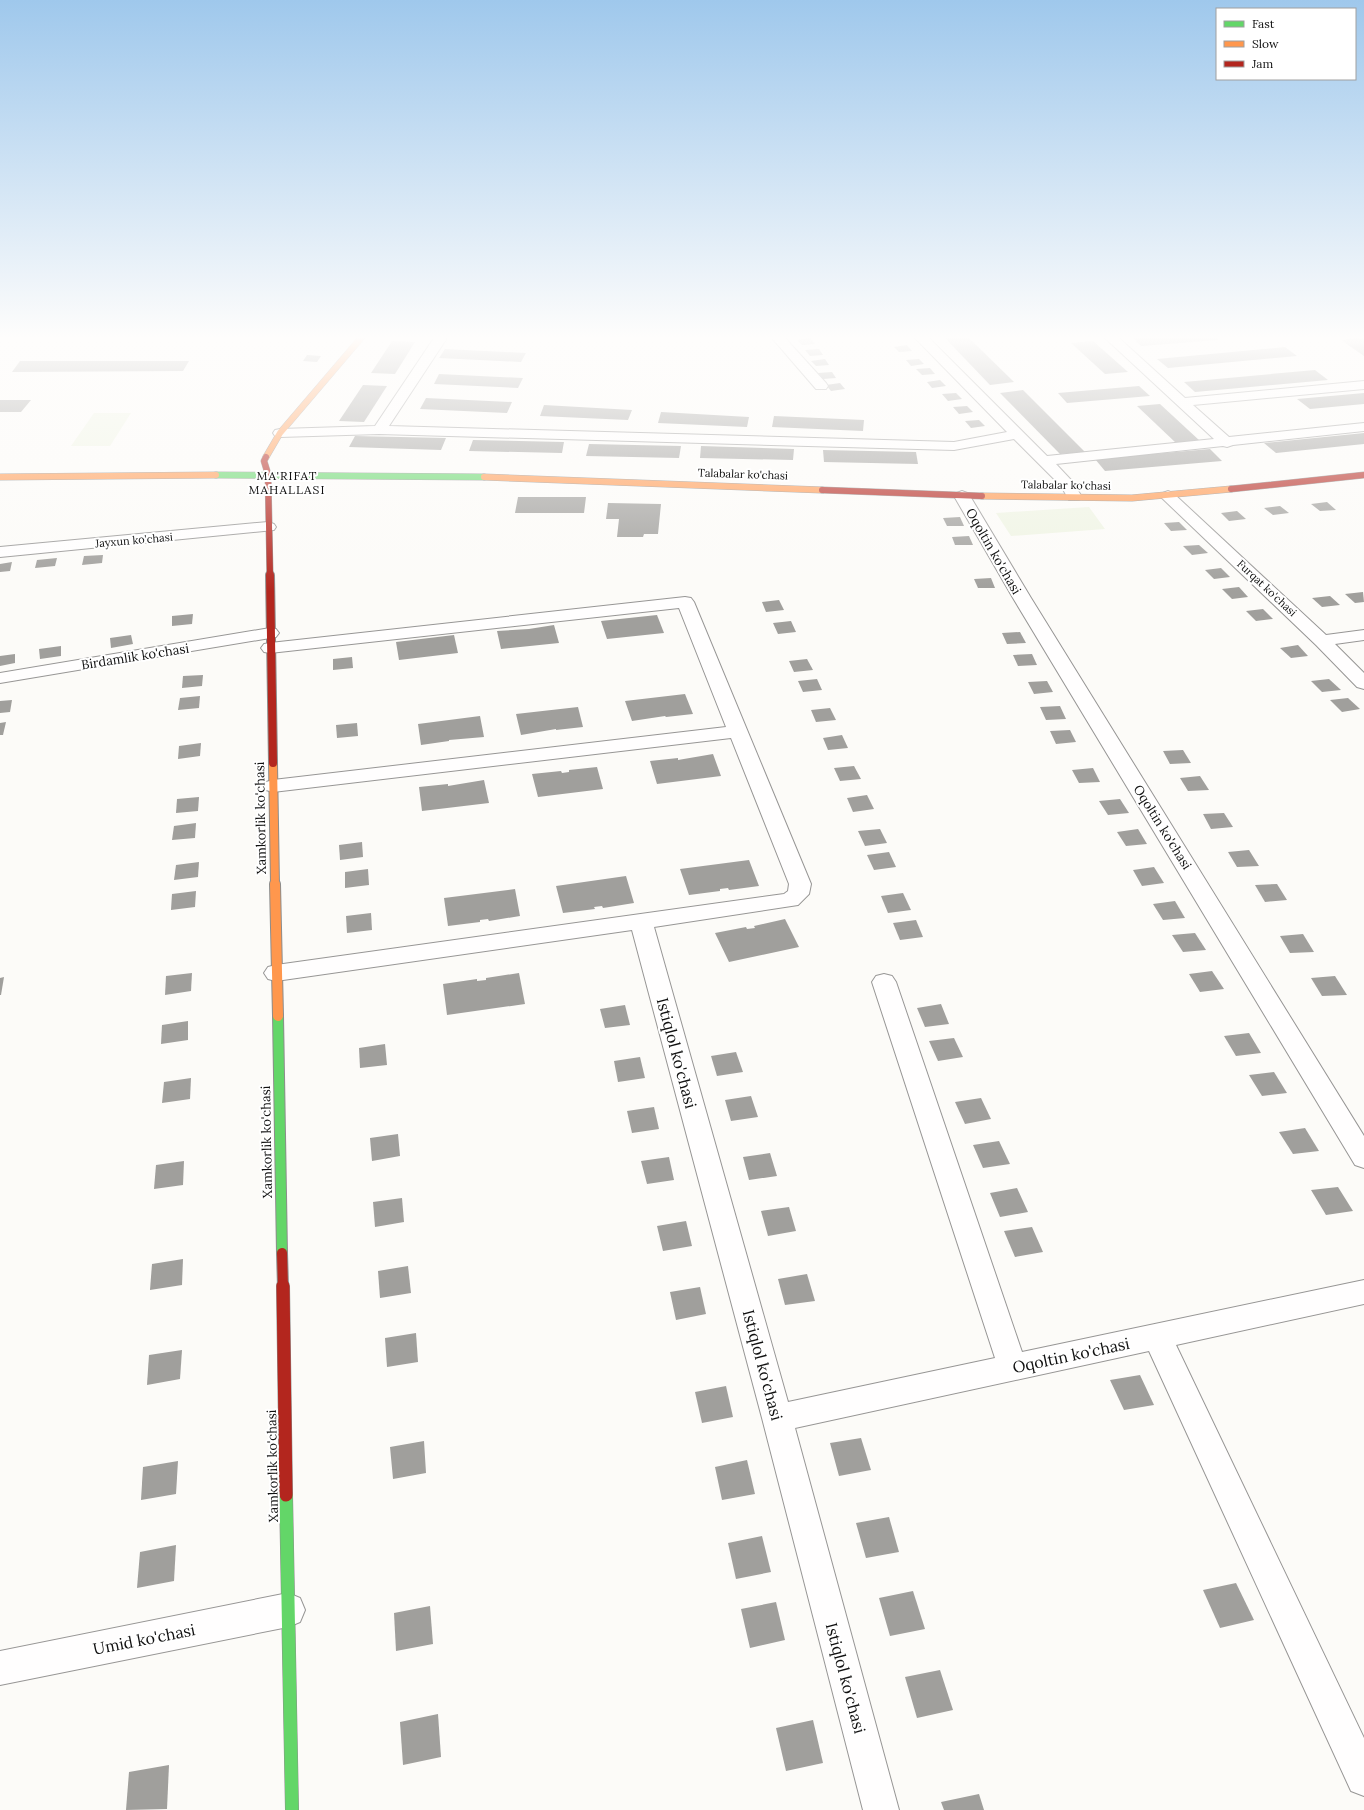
<svg xmlns="http://www.w3.org/2000/svg" width="1364" height="1810" viewBox="0 0 1364 1810" font-family="Lora,serif">
<style>
.pitch{fill:#eff4e3}
.building{fill:#a09f9c}
.lines{fill:none;stroke-linecap:round;stroke-linejoin:round}
.street-casing{stroke:#979695;stroke-width:2}
.fast-far2-casing{stroke:#8d8d8c;stroke-width:7}
.fast-far1-casing{stroke:#8d8d8c;stroke-width:12}
.fast-casing{stroke:#8d8d8c;stroke-width:14}
.slow-far2-casing{stroke:#8d8d8c;stroke-width:7}
.slow-far1-casing{stroke:#8d8d8c;stroke-width:10}
.slow-casing{stroke:#8d8d8c;stroke-width:12}
.jam-far3-casing{stroke:#8d8d8c;stroke-width:7}
.jam-far2-casing{stroke:#8d8d8c;stroke-width:10}
.jam-far1-casing{stroke:#8d8d8c;stroke-width:12}
.jam-casing{stroke:#8d8d8c;stroke-width:14}
.street{fill:#fffefe;fill-rule:evenodd}
.fast-far2{stroke:#63d668;stroke-width:6}
.fast-far1{stroke:#63d668;stroke-width:10}
.fast{stroke:#63d668;stroke-width:13}
.slow-far2{stroke:#ff974d;stroke-width:6}
.slow-far1{stroke:#ff974d;stroke-width:8}
.slow{stroke:#ff974d;stroke-width:10}
.jam-far3{stroke:#b3261e;stroke-width:6}
.jam-far2{stroke:#b3261e;stroke-width:8}
.jam-far1{stroke:#b3261e;stroke-width:10}
.jam{stroke:#b3261e;stroke-width:13}
.labels{text-anchor:middle;stroke-width:4;stroke-linejoin:round;paint-order:stroke}
.far-street-label{font-size:11px;fill:#111;stroke:#fff}
.far-neighbourhood-label{font-size:12px;letter-spacing:1px;fill:#111;stroke:#fff}
.street-label{font-size:13px;fill:#111;stroke:#fff}
.near-street-label{font-size:16px;fill:#111;stroke:#fff}
</style>
<rect width="100%" height="100%" fill="#fcfbf8"/>
<g class="pitch">
<polygon points="94,413 131,413 110,446 71,446"/>
<polygon points="1089,507 1105,529 1011,536 996,513"/>
</g>
<g class="building">
<polygon points="810,338 815,344 802,345 797,340"/>
<polygon points="945,338 969,338 1014,382 990,385"/>
<polygon points="1133,338 1216,338 1218,340 1141,346"/>
<polygon points="1357,338 1364,339 1364,356 1341,340"/>
<polygon points="392,341 415,342 395,374 371,373"/>
<polygon points="1093,341 1128,372 1105,374 1071,343"/>
<polygon points="907,345 912,351 899,352 894,347"/>
<polygon points="1285,347 1297,356 1168,368 1157,359"/>
<polygon points="445,349 526,353 521,362 439,358"/>
<polygon points="819,349 823,355 810,356 805,350"/>
<polygon points="307,355 321,356 317,362 303,361"/>
<polygon points="825,359 829,365 816,366 811,361"/>
<polygon points="919,359 924,364 911,366 906,360"/>
<polygon points="20,361 189,361 183,371 12,372"/>
<polygon points="930,368 935,374 922,375 916,369"/>
<polygon points="1315,370 1328,380 1195,392 1184,382"/>
<polygon points="832,372 836,378 823,379 818,373"/>
<polygon points="439,374 523,378 518,388 434,384"/>
<polygon points="940,380 946,386 932,388 927,382"/>
<polygon points="840,383 845,389 831,391 826,385"/>
<polygon points="363,385 387,386 364,422 339,421"/>
<polygon points="1139,386 1150,396 1067,403 1058,393"/>
<polygon points="1023,390 1085,452 1060,454 1000,393"/>
<polygon points="956,393 962,399 948,401 942,394"/>
<polygon points="1364,393 1364,404 1310,409 1297,399"/>
<polygon points="426,398 512,402 507,413 420,409"/>
<polygon points="0,400 31,400 21,412 0,412"/>
<polygon points="1160,404 1200,441 1176,443 1137,406"/>
<polygon points="544,405 632,410 628,420 540,416"/>
<polygon points="967,406 973,412 959,414 953,407"/>
<polygon points="661,412 749,417 747,427 658,423"/>
<polygon points="774,416 864,420 863,431 772,427"/>
<polygon points="979,420 985,426 971,428 965,421"/>
<polygon points="1364,433 1364,444 1276,453 1264,443"/>
<polygon points="355,436 446,438 441,450 349,447"/>
<polygon points="473,440 564,442 562,453 469,451"/>
<polygon points="589,444 681,446 679,458 586,456"/>
<polygon points="701,446 794,449 793,460 700,458"/>
<polygon points="1210,449 1222,461 1105,471 1095,459"/>
<polygon points="823,450 916,452 918,464 824,462"/>
<polygon points="518,497 586,497 584,513 515,513"/>
<polygon points="1327,502 1336,510 1320,511 1311,504"/>
<polygon points="608,503 661,504 658,534 644,534 643,537 617,537 619,519 606,519"/>
<polygon points="1280,506 1289,513 1273,515 1264,508"/>
<polygon points="1237,511 1246,519 1229,521 1221,513"/>
<polygon points="960,517 964,526 947,526 943,518"/>
<polygon points="1179,522 1187,530 1171,531 1164,523"/>
<polygon points="969,536 973,545 955,545 952,537"/>
<polygon points="1199,545 1208,553 1192,555 1183,546"/>
<polygon points="103,555 102,563 82,565 84,556"/>
<polygon points="57,558 55,566 35,568 37,560"/>
<polygon points="12,562 10,571 0,572 0,564"/>
<polygon points="1221,568 1230,577 1214,579 1205,570"/>
<polygon points="991,578 995,588 978,588 974,579"/>
<polygon points="1239,587 1248,597 1232,599 1222,589"/>
<polygon points="1363,592 1364,602 1355,603 1345,594"/>
<polygon points="1330,596 1340,605 1322,607 1312,598"/>
<polygon points="779,600 784,610 766,612 762,602"/>
<polygon points="1263,609 1273,619 1256,621 1246,611"/>
<polygon points="193,614 192,624 172,626 172,616"/>
<polygon points="657,615 664,633 607,639 601,621"/>
<polygon points="791,621 796,632 778,634 773,623"/>
<polygon points="554,625 559,643 501,649 497,631 529,629"/>
<polygon points="1020,632 1026,643 1007,644 1002,633"/>
<polygon points="131,635 133,644 111,648 110,638"/>
<polygon points="454,635 458,653 399,660 396,642"/>
<polygon points="1298,645 1308,656 1291,658 1280,648"/>
<polygon points="61,646 61,656 40,659 39,649"/>
<polygon points="15,654 15,663 0,666 0,656"/>
<polygon points="1032,654 1037,665 1018,666 1013,655"/>
<polygon points="352,657 353,668 333,670 333,659"/>
<polygon points="807,659 813,670 794,672 789,661"/>
<polygon points="203,675 202,686 182,688 183,676"/>
<polygon points="817,679 822,690 803,692 798,681"/>
<polygon points="1329,679 1341,690 1322,692 1311,681"/>
<polygon points="1047,681 1053,692 1034,694 1028,682"/>
<polygon points="685,694 693,714 666,717 665,716 632,721 625,701"/>
<polygon points="200,696 199,708 178,710 180,698"/>
<polygon points="1348,698 1360,709 1342,712 1330,700"/>
<polygon points="12,700 10,712 0,713 0,701"/>
<polygon points="1060,706 1066,719 1046,720 1040,707"/>
<polygon points="578,707 583,727 556,730 556,729 521,735 516,714"/>
<polygon points="830,708 836,720 816,722 811,710"/>
<polygon points="480,716 484,737 449,740 449,741 421,745 418,724"/>
<polygon points="6,722 3,735 0,735 0,723"/>
<polygon points="357,723 358,736 337,738 336,725"/>
<polygon points="1070,730 1076,742 1056,744 1050,731"/>
<polygon points="842,735 848,748 828,750 823,738"/>
<polygon points="201,743 200,756 178,759 179,746"/>
<polygon points="1183,750 1191,763 1170,764 1163,751"/>
<polygon points="713,754 721,776 657,784 650,761 678,758 678,760"/>
<polygon points="854,766 861,779 840,781 834,768"/>
<polygon points="597,767 603,789 538,797 532,774 561,771 562,773 569,772 569,770"/>
<polygon points="1093,768 1100,782 1079,783 1072,770"/>
<polygon points="1200,776 1209,790 1188,791 1180,778"/>
<polygon points="484,780 489,803 422,811 419,787 448,784 448,786"/>
<polygon points="867,795 874,809 853,812 847,798"/>
<polygon points="199,797 198,811 176,813 177,799"/>
<polygon points="1120,799 1129,813 1108,815 1099,801"/>
<polygon points="1224,813 1233,827 1211,829 1203,814"/>
<polygon points="196,823 195,838 172,840 174,826"/>
<polygon points="880,829 887,843 865,846 858,831"/>
<polygon points="1138,829 1147,844 1126,846 1117,832"/>
<polygon points="362,842 363,857 340,860 339,845"/>
<polygon points="1249,850 1259,866 1237,867 1228,852"/>
<polygon points="889,852 896,867 874,870 867,855"/>
<polygon points="749,860 759,886 729,890 728,888 720,889 720,891 689,895 680,869"/>
<polygon points="199,862 198,877 174,880 176,865"/>
<polygon points="1154,867 1164,883 1142,886 1133,870"/>
<polygon points="368,869 369,885 345,888 345,872"/>
<polygon points="626,876 634,903 603,908 602,906 594,907 595,909 563,913 556,886"/>
<polygon points="1277,884 1287,900 1265,902 1255,885"/>
<polygon points="515,889 520,916 489,921 488,919 480,920 480,922 448,926 444,898"/>
<polygon points="196,891 195,907 171,910 172,894"/>
<polygon points="903,893 911,910 888,913 881,896"/>
<polygon points="1175,901 1185,918 1163,920 1153,904"/>
<polygon points="371,913 372,930 347,933 346,916"/>
<polygon points="785,919 799,947 729,962 715,933 746,927 747,929 755,928 754,926"/>
<polygon points="916,920 923,937 900,940 893,923"/>
<polygon points="1195,933 1206,950 1183,952 1172,935"/>
<polygon points="1303,934 1314,952 1290,953 1280,936"/>
<polygon points="1212,971 1224,989 1200,992 1189,974"/>
<polygon points="192,973 191,991 165,995 166,976"/>
<polygon points="519,973 525,1004 447,1015 443,984 477,979 477,981 486,980 486,978"/>
<polygon points="1335,976 1347,995 1322,996 1311,978"/>
<polygon points="4,977 1,995 0,995 0,978"/>
<polygon points="941,1004 949,1024 925,1027 917,1008"/>
<polygon points="625,1005 630,1025 605,1028 600,1009"/>
<polygon points="188,1021 188,1040 161,1044 162,1025"/>
<polygon points="1249,1033 1261,1053 1236,1056 1224,1036"/>
<polygon points="954,1038 963,1057 938,1061 929,1041"/>
<polygon points="385,1044 387,1065 360,1068 359,1048"/>
<polygon points="736,1052 743,1072 717,1076 711,1056"/>
<polygon points="640,1057 645,1078 618,1082 614,1061"/>
<polygon points="1274,1072 1287,1093 1262,1096 1249,1075"/>
<polygon points="191,1078 190,1099 162,1103 164,1082"/>
<polygon points="751,1096 758,1117 731,1121 725,1100"/>
<polygon points="981,1098 991,1119 965,1124 955,1102"/>
<polygon points="654,1107 659,1129 632,1133 627,1111"/>
<polygon points="1305,1128 1319,1151 1293,1154 1279,1132"/>
<polygon points="398,1134 400,1156 372,1161 370,1138"/>
<polygon points="999,1141 1010,1164 983,1168 973,1145"/>
<polygon points="770,1153 777,1176 749,1180 743,1157"/>
<polygon points="669,1157 674,1180 647,1184 641,1161"/>
<polygon points="184,1161 183,1185 154,1189 156,1165"/>
<polygon points="1338,1187 1353,1211 1326,1215 1311,1190"/>
<polygon points="1017,1188 1028,1212 1000,1217 990,1193"/>
<polygon points="402,1198 404,1222 375,1227 373,1202"/>
<polygon points="789,1207 796,1231 768,1236 761,1211"/>
<polygon points="686,1221 692,1246 663,1251 657,1226"/>
<polygon points="1032,1227 1043,1252 1015,1257 1004,1231"/>
<polygon points="183,1259 182,1285 150,1290 152,1264"/>
<polygon points="408,1266 411,1293 380,1298 378,1271"/>
<polygon points="807,1274 815,1301 785,1305 778,1279"/>
<polygon points="700,1287 706,1314 676,1320 670,1292"/>
<polygon points="416,1333 418,1362 387,1367 385,1338"/>
<polygon points="182,1350 180,1379 147,1385 149,1355"/>
<polygon points="1140,1375 1154,1405 1124,1410 1110,1380"/>
<polygon points="726,1386 733,1417 702,1423 695,1392"/>
<polygon points="861,1438 871,1470 839,1476 830,1443"/>
<polygon points="424,1441 426,1473 393,1479 390,1447"/>
<polygon points="747,1460 755,1494 722,1500 715,1467"/>
<polygon points="178,1461 176,1494 141,1500 143,1467"/>
<polygon points="889,1517 899,1552 866,1558 856,1523"/>
<polygon points="762,1536 771,1572 736,1579 728,1543"/>
<polygon points="176,1545 174,1581 137,1588 140,1552"/>
<polygon points="1236,1583 1254,1620 1220,1628 1203,1590"/>
<polygon points="913,1591 925,1629 890,1636 879,1598"/>
<polygon points="776,1602 785,1640 750,1648 741,1609"/>
<polygon points="430,1606 433,1644 396,1651 394,1613"/>
<polygon points="940,1670 953,1710 917,1718 905,1677"/>
<polygon points="438,1714 441,1757 403,1765 400,1722"/>
<polygon points="813,1720 823,1763 786,1771 776,1728"/>
<polygon points="169,1765 167,1809 126,1810 129,1772"/>
<polygon points="979,1794 984,1810 944,1810 941,1802"/>
</g>
<g class="lines">
<defs>
<g id="street">
<polygon points="434,338 447,338 389,426 954,442 1007,432 915,338 929,338 1047,456 1214,439 1105,338 1119,338 1185,398 1364,381 1364,389 1193,405 1229,437 1364,423 1364,431 1233,445 1227,447 1223,446 1056,464 1072,481 1082,497 1079,500 1069,500 1061,486 1014,439 954,450 379,434 280,437 275,436 273,433 275,430 280,429 375,426"/>
<polygon points="772,338 785,338 826,383 828,386 826,389 816,389"/>
<polygon points="962,491 967,493 970,496 1031,598 1364,1136 1364,1168 1355,1165 1013,598 954,496 957,493"/>
<polygon points="1168,491 1173,493 1326,635 1364,630 1364,640 1335,644 1364,673 1364,689 1357,687 1316,645 1163,499 1160,496 1163,493"/>
<polygon points="268,522 274,524 276,527 274,530 0,557 0,547"/>
<polygon points="685,597 691,598 694,602 811,884 809,894 798,905 654,927 788,1402 995,1358 872,982 876,976 884,974 892,976 896,982 1022,1352 1364,1280 1364,1304 1176,1345 1364,1738 1364,1796 1351,1791 1149,1351 795,1428 899,1810 863,1810 762,1418 632,930 276,981 268,979 264,973 268,967 276,965 784,894 788,891 789,884 731,738 273,792 266,790 263,786 266,782 273,780 726,727 679,608 270,653 264,652 261,648 264,644 270,643"/>
<polygon points="270,628 276,629 279,633 276,637 0,683 0,673"/>
<polygon points="288,1593 300,1598 305,1610 300,1622 288,1627 0,1685 0,1651"/>
</g>
<polyline id="fast-far2" points="216,475 484,477"/>
<polyline id="fast-far1" points="278,1016 282,1253"/>
<polyline id="fast" points="286,1495 292,1810"/>
<g id="slow-far2">
<polyline points="266,457 280,433 361,338"/>
<polyline points="0,477 216,475"/>
<polyline points="484,477 822,490"/>
<polyline points="982,496 1132,498 1231,489"/>
</g>
<polyline id="slow-far1" points="273,763 275,885"/>
<polyline id="slow" points="275,884 278,1016"/>
<g id="jam-far3">
<polyline points="266,457 264,461 268,474 270,576"/>
<polyline points="1231,489 1364,475"/>
<polyline points="822,490 982,496"/>
</g>
<polyline id="jam-far2" points="270,575 273,763"/>
<polyline id="jam-far1" points="282,1253 283,1287"/>
<polyline id="jam" points="283,1286 286,1495"/>
</defs>
<use href="#street" class="street-casing"/>
<use href="#fast-far2" class="fast-far2-casing"/>
<use href="#fast-far1" class="fast-far1-casing"/>
<use href="#fast" class="fast-casing"/>
<use href="#slow-far2" class="slow-far2-casing"/>
<use href="#slow-far1" class="slow-far1-casing"/>
<use href="#slow" class="slow-casing"/>
<use href="#jam-far3" class="jam-far3-casing"/>
<use href="#jam-far2" class="jam-far2-casing"/>
<use href="#jam-far1" class="jam-far1-casing"/>
<use href="#jam" class="jam-casing"/>
<use href="#street" class="street"/>
<use href="#fast-far2" class="fast-far2"/>
<use href="#fast-far1" class="fast-far1"/>
<use href="#fast" class="fast"/>
<use href="#slow-far2" class="slow-far2"/>
<use href="#slow-far1" class="slow-far1"/>
<use href="#slow" class="slow"/>
<use href="#jam-far3" class="jam-far3"/>
<use href="#jam-far2" class="jam-far2"/>
<use href="#jam-far1" class="jam-far1"/>
<use href="#jam" class="jam"/>
</g>
<linearGradient id="sky" x2="0" y2="1"><stop stop-color="#9fc8ec"/><stop offset="0.57" stop-color="#fefdfc"/><stop offset="1" stop-color="#fefdfc" stop-opacity="0"/></linearGradient>
<rect width="1364" height="592" fill="url(#sky)"/>
<g class="labels">
<g class="far-street-label">
<text transform="translate(743 474) rotate(2)" y="4">Talabalar ko'chasi</text>
<text transform="translate(1066 485) rotate(1)" y="4">Talabalar ko'chasi</text>
<text transform="translate(134 540) rotate(-5)" y="4">Jayxun ko'chasi</text>
<text transform="translate(1267 588) rotate(43)" y="4">Furqat ko'chasi</text>
</g>
<g class="far-neighbourhood-label">
<text x="287" y="480">MA'RIFAT<tspan x="287" dy="14">MAHALLASI</tspan></text>
</g>
<g class="street-label">
<text transform="translate(994 551) rotate(60)" y="5">Oqoltin ko'chasi</text>
<text transform="translate(135 656) rotate(-9)" y="5">Birdamlik ko'chasi</text>
<text transform="translate(260 818) rotate(-91)" y="5">Xamkorlik ko'chasi</text>
<text transform="translate(1163 827) rotate(58)" y="5">Oqoltin ko'chasi</text>
<text transform="translate(266 1142) rotate(-91)" y="5">Xamkorlik ko'chasi</text>
<text transform="translate(272 1466) rotate(-91)" y="5">Xamkorlik ko'chasi</text>
</g>
<g class="near-street-label">
<text transform="translate(677 1053) rotate(75)" y="6">Istiqlol ko'chasi</text>
<text transform="translate(1071 1355) rotate(-12)" y="6">Oqoltin ko'chasi</text>
<text transform="translate(763 1365) rotate(75)" y="6">Istiqlol ko'chasi</text>
<text transform="translate(144 1639) rotate(-11)" y="6">Umid ko'chasi</text>
<text transform="translate(846 1678) rotate(75)" y="6">Istiqlol ko'chasi</text>
</g>
</g>
<rect x="1216" y="8" width="140" height="72" fill="#ffffff" stroke="#a0a0a0"/>
<rect x="1224" y="21" width="20" height="6" fill="#63d668" stroke="#a0a0a0"/>
<text x="1252" y="28" font-size="12" fill="#111111">Fast</text>
<rect x="1224" y="41" width="20" height="6" fill="#ff974d" stroke="#a0a0a0"/>
<text x="1252" y="48" font-size="12" fill="#111111">Slow</text>
<rect x="1224" y="61" width="20" height="6" fill="#b3261e" stroke="#a0a0a0"/>
<text x="1252" y="68" font-size="12" fill="#111111">Jam</text>
</svg>
